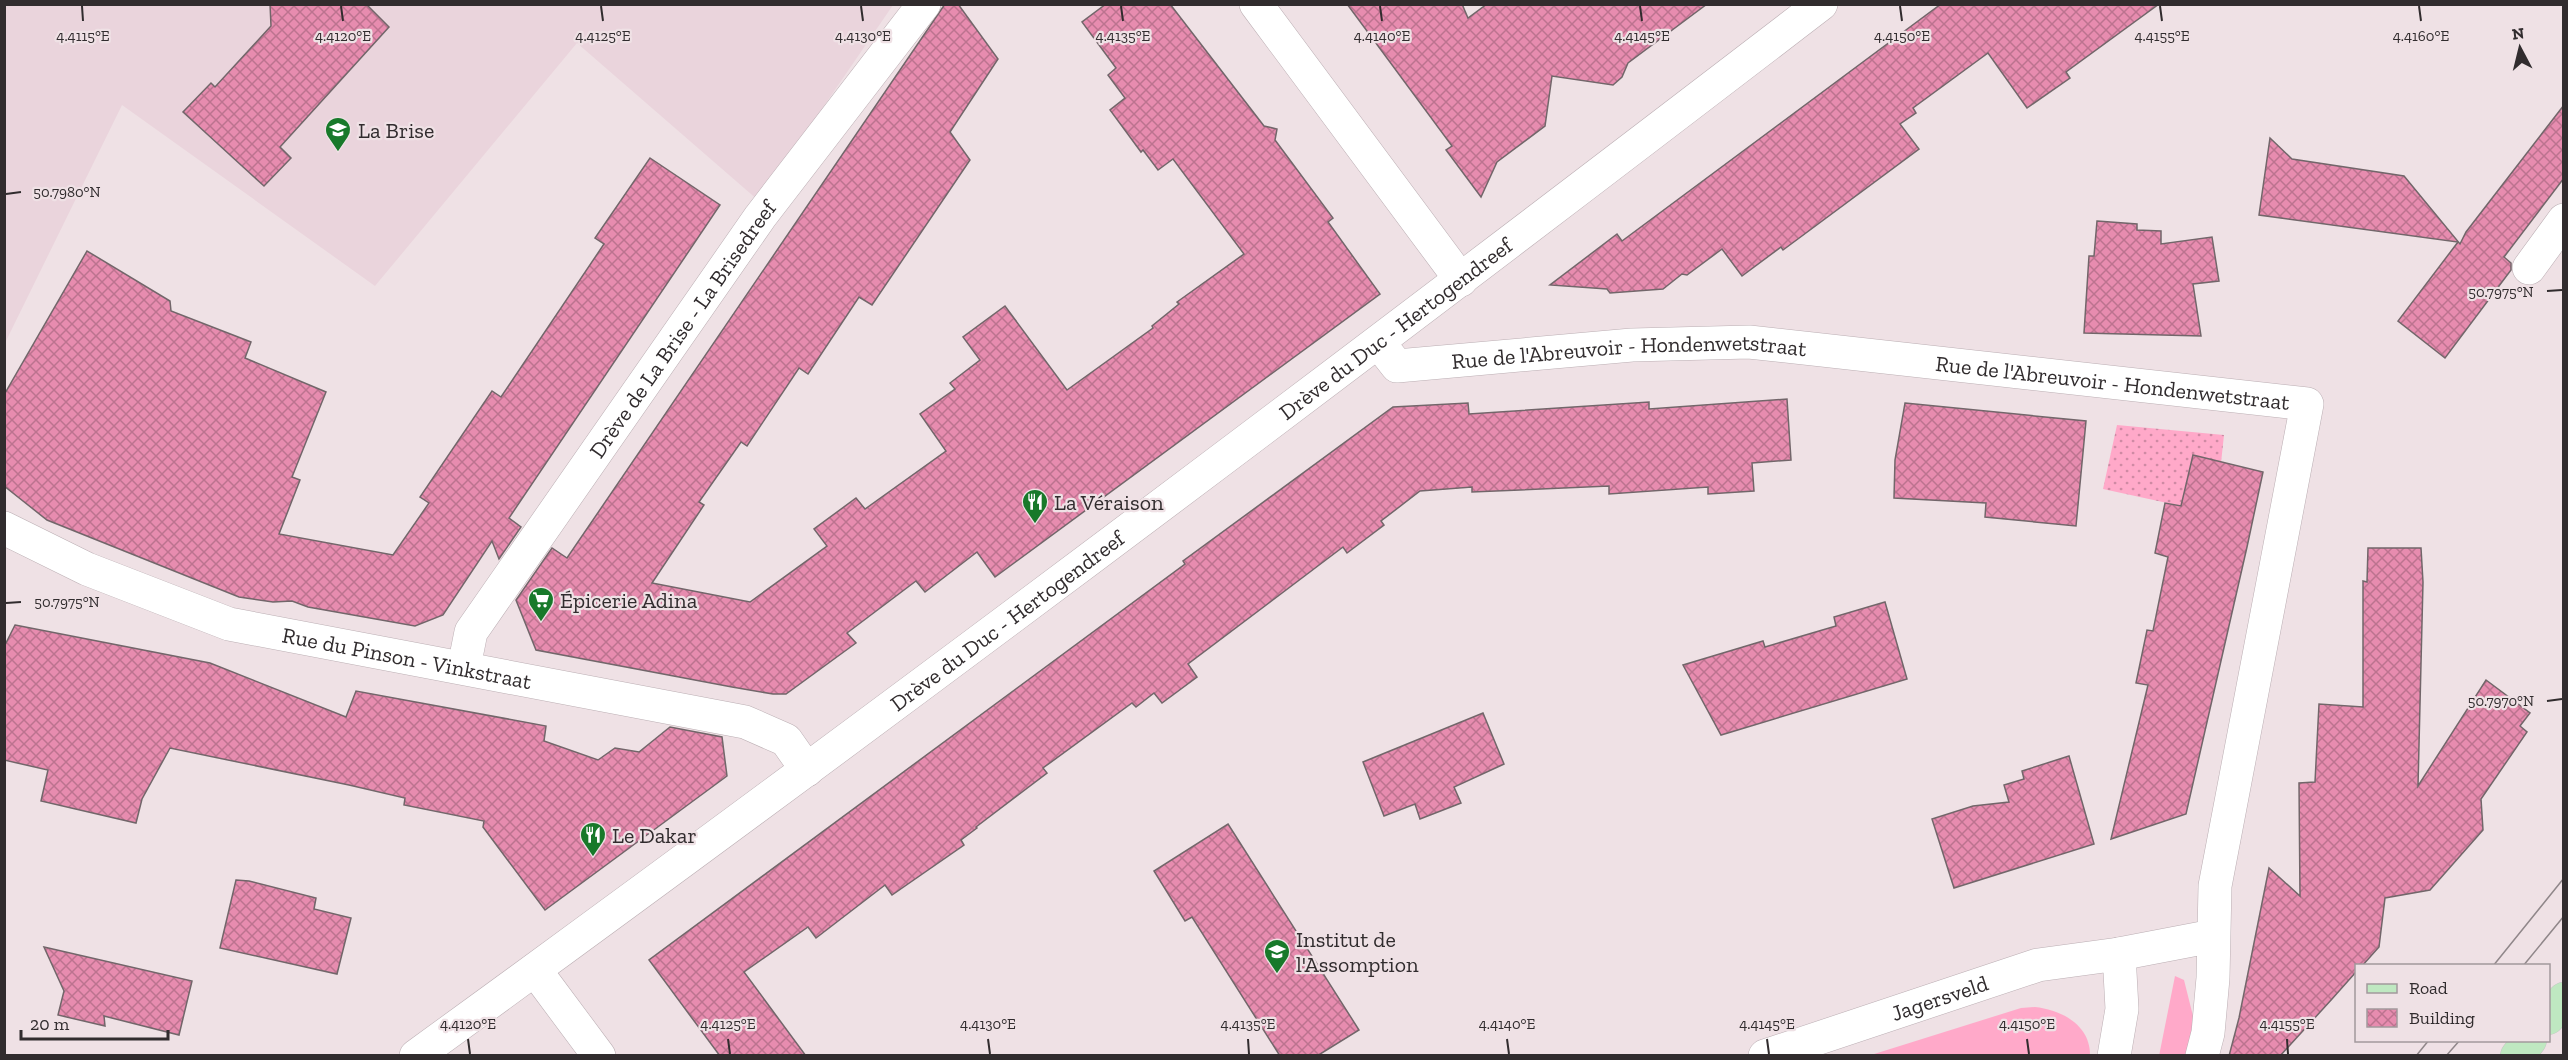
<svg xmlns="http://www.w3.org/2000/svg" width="2568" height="1060" viewBox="0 0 2568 1060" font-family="'Zilla Slab',serif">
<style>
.built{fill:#ead4dc}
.grass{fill:#ffa9c9}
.garden{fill:url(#garden-dots)}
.building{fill:url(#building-cross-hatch);stroke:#72666a;stroke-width:1.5}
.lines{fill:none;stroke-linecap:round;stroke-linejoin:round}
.street-casing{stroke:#bbaeb3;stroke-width:34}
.primary-casing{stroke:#c5c4c4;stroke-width:34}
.street{stroke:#fff;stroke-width:33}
.primary{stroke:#bfe8c1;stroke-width:33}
.tram{stroke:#90878a;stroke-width:1.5}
.ticks{fill:none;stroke:#312c2e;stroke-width:2}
.labels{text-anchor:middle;stroke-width:4.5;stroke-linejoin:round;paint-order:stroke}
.poi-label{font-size:22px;fill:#312c2e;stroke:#efe1e5;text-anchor:start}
.street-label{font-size:22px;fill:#312c2e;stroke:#efe1e5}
.ticks-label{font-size:15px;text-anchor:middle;fill:#312c2e;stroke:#efe1e5;stroke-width:4.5;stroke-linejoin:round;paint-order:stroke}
</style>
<defs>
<pattern id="garden-dots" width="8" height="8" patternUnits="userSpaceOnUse" patternTransform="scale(1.5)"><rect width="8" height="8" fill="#ffa9c9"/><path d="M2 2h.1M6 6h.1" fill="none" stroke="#cf8aa4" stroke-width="1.8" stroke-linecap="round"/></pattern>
<pattern id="building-cross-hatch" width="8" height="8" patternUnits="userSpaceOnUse" patternTransform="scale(1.5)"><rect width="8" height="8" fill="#e78caf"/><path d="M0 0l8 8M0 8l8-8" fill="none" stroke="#bc738f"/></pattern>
</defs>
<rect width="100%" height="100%" fill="#efe1e5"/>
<polygon class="built" points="5,5 893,5 759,201 577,43 375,286 122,105 5,343"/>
<g class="grass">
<polygon points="2175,976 2184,980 2193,1016 2192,1055 2159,1056"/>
<path d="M2035,1007c27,3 55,18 55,48h-219l150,-47z"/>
</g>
<polygon class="garden" points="2117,425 2224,435 2221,463 2193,456 2181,506 2103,489"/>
<g class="building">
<polygon points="270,4 366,4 389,27 280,147 291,158 264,186 183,112 211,83 215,87 271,26"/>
<polygon points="945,4 958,4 998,59 950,132 970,160 872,305 859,297 808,374 799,368 747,446 741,442 699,502 704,505 652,583 750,602 827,546 814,529 856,498 865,509 946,451 920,414 955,389 950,383 980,360 963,337 1005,306 1067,390 1153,328 1152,326 1179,304 1177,302 1244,254 1173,159 1158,170 1143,150 1141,152 1110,110 1125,98 1108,75 1116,68 1082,22 1106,4 1170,4 1264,126 1277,129 1275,140 1333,218 1328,222 1380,294 995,577 977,552 925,592 916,581 847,633 856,643 786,694 773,694 732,687 536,650 516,600 552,548 567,558"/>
<polygon points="1347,4 1462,4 1468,18 1487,4 1707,4 1628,63 1622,77 1613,85 1552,76 1545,126 1497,162 1481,197 1446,150 1452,146"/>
<polygon points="1941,4 2159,4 2066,72 2070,78 2027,108 1988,53 1913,108 1916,113 1900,124 1919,149 1783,250 1781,247 1742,276 1722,249 1687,275 1682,274 1663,289 1610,293 1607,289 1550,285 1617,234 1622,241"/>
<polygon points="2564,105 2564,178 2504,257 2511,263 2511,270 2445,358 2398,321 2458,242 2259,215 2270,138 2292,159 2404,176 2460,244 2466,232"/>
<polygon points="650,158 720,205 509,518 521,527 499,559 492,541 443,615 415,626 308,607 292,601 273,602 239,597 47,520 4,486 4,395 87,251 170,301 171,311 251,342 245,358 326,392 292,477 300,480 279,534 393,555 429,503 420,497 492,391 501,397 604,244 595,238"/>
<polygon points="2097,221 2137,224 2137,230 2161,231 2161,244 2212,237 2219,281 2193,284 2201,336 2084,333 2089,256 2094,256"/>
<polygon points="1787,399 1791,460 1752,463 1754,491 1708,494 1708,487 1609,494 1609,486 1472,492 1472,487 1420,491 1381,521 1384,525 1347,553 1343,547 1188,664 1197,677 1162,703 1154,693 1136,707 1132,703 1043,768 1047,773 976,827 977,828 961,840 964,845 892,895 885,885 816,938 808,927 744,972 806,1056 720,1056 649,960 1185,564 1183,561 1393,407 1468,403 1469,414 1649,402 1649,409"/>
<polygon points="1905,403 2086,421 2076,526 1985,517 1986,503 1894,498 1895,460"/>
<polygon points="2193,455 2263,472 2247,547 2186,814 2111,839 2148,685 2136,683 2147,630 2153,631 2168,557 2155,553 2165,503 2181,506"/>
<polygon points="2368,548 2421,548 2423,582 2418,786 2486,680 2530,713 2520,726 2527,732 2481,799 2483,830 2430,890 2385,898 2379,947 2362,966 2356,966 2356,972 2332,999 2280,1056 2229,1056 2239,1018 2269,868 2300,896 2299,783 2315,782 2319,704 2363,707 2363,581 2367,582"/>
<polygon points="1885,602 1907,679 1721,735 1683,665 1763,641 1765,647 1836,626 1834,617"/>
<polygon points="15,625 210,663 346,717 356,691 546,726 544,741 598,760 615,748 639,752 670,727 722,737 727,776 545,910 483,827 484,821 404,805 405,798 349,785 170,748 142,799 136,823 41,801 48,770 4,760 4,647"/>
<polygon points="1483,713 1504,764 1454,787 1461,803 1420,819 1415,804 1384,816 1363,762"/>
<polygon points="2069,756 2094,844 1954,888 1932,819 1973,806 2009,802 2004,785 2024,779 2022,771"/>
<polygon points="1228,824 1359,1030 1317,1056 1280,1056 1192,917 1185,921 1154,871"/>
<polygon points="236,880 249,881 316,898 314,909 351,918 337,974 220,948"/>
<polygon points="44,947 192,981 179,1035 104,1016 105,1026 58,1015 64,991"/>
</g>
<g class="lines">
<defs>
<g id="street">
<polyline points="1256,4 1461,280"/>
<polyline points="2529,268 2564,220"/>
<path id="s1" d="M1379,343l18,23 235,-21 117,-3 558,62 -92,482 -2,92 -5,55 -6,23"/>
<path id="s2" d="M4,528l83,41 142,55 516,98 41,18 21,30"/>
<path id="s3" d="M464,667l7,-35 289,-415 164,-213"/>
<polyline points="2119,954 2213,936"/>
<polyline points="535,970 599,1056"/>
<path id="s4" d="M416,1056c474,-344 941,-696 1405,-1052"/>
<path id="s5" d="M1765,1056l273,-91 81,-11 3,55 -8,47"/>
</g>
<g id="primary">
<polyline points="2548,1018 2564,999"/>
<polyline points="2517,1056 2530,1040"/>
</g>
</defs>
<use href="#street" class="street-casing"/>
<use href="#primary" class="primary-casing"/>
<use href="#street" class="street"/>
<use href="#primary" class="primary"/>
<g class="tram">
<polyline points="2493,966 2564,878"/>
<polyline points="2523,966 2564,916"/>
<polyline points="2416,1056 2429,1040"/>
<polyline points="2446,1056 2460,1040"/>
</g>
</g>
<path class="ticks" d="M82,6l1,15M341,6l2,15M601,6l2,15M861,6l2,15M1121,6l2,15M1380,6l2,15M1640,6l2,15M1900,6l2,15M2160,6l2,15M2419,6l2,15M6,194l15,-2M2547,291l15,-1M6,603l15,-1M2547,701l15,-2M468,1039l2,15M728,1039l2,15M988,1039l2,15M1248,1039l1,15M1507,1039l2,15M1767,1039l2,15M2027,1039l2,15M2287,1039l1,15"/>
<defs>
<symbol id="school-pin" viewBox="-11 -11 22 30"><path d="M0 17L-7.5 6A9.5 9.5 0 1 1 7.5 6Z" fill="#18792a" stroke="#efe1e5"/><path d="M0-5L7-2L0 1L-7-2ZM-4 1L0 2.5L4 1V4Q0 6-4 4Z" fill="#fff"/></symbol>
<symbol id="restaurant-pin" viewBox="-11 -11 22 30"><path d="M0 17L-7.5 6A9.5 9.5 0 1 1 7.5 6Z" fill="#18792a" stroke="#efe1e5"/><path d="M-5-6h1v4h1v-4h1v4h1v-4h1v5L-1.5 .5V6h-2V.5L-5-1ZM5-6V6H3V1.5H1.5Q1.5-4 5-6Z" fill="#fff"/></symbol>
<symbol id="supermarket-pin" viewBox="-11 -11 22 30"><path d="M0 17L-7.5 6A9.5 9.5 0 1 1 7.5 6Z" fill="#18792a" stroke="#efe1e5"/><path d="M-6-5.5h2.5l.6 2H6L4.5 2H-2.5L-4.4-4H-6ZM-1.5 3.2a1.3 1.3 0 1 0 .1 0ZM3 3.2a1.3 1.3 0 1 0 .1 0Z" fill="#fff"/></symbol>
</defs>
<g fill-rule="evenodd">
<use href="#school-pin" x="323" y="115" width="30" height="40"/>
<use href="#restaurant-pin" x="1020" y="487" width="30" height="40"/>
<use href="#supermarket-pin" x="526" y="585" width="30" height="40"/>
<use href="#restaurant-pin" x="578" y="820" width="30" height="40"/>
<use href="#school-pin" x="1262" y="937" width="30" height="40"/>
</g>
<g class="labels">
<g class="poi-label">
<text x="358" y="138">La Brise</text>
<text x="1054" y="510">La Véraison</text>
<text x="560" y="608">Épicerie Adina</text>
<text x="612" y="843">Le Dakar</text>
<text x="1296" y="947">Institut de<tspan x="1296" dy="25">l'Assomption</tspan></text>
</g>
<g class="street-label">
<text dy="8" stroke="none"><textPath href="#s3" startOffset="405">Drève de La Brise - La Brisedreef</textPath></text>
<text dy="8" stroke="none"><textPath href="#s4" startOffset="1220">Drève du Duc - Hertogendreef</textPath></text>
<text dy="8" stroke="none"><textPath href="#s1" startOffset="262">Rue de l'Abreuvoir - Hondenwetstraat</textPath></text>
<text dy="8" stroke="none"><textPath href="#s1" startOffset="748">Rue de l'Abreuvoir - Hondenwetstraat</textPath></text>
<text dy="8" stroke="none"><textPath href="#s4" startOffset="734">Drève du Duc - Hertogendreef</textPath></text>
<text dy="8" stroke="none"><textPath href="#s2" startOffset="426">Rue du Pinson - Vinkstraat</textPath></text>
<text dy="8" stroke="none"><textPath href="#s5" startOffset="184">Jagersveld</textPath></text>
</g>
</g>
<g class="ticks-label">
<text x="83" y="41">4.4115°E</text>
<text x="343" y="41">4.4120°E</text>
<text x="603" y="41">4.4125°E</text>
<text x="863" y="41">4.4130°E</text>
<text x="1123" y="41">4.4135°E</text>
<text x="1382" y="41">4.4140°E</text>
<text x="1642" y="41">4.4145°E</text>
<text x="1902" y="41">4.4150°E</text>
<text x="2162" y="41">4.4155°E</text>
<text x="2421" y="41">4.4160°E</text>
<text x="67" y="197">50.7980°N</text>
<text x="2501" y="297">50.7975°N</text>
<text x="67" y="607">50.7975°N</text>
<text x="2501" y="706">50.7970°N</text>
<text x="468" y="1029">4.4120°E</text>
<text x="728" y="1029">4.4125°E</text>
<text x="988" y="1029">4.4130°E</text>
<text x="1248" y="1029">4.4135°E</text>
<text x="1507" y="1029">4.4140°E</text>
<text x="1767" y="1029">4.4145°E</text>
<text x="2027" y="1029">4.4150°E</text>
<text x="2287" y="1029">4.4155°E</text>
</g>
<rect width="2568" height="1060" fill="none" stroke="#312c2e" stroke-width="12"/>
<rect x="2355" y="964" width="195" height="78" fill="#efe1e5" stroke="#a3999c" stroke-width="1.5"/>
<rect x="2367" y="984" width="30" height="9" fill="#bfe8c1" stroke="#a3999c" stroke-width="1.5"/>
<text x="2409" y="994" font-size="18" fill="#312c2e">Road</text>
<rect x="2367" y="1009" width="30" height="18" fill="url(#building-cross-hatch)" stroke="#a3999c" stroke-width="1.5"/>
<text x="2409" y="1024" font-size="18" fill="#312c2e">Building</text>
<g transform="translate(2520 48) rotate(353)" stroke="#efe1e5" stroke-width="4.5" paint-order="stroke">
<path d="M0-4.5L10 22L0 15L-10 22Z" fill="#312c2e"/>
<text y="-9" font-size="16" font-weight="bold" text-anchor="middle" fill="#312c2e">N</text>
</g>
<path d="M21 1030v9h147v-9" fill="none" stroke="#312c2e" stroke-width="3"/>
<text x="30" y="1030" font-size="18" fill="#312c2e" stroke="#efe1e5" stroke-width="4.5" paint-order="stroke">20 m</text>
</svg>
